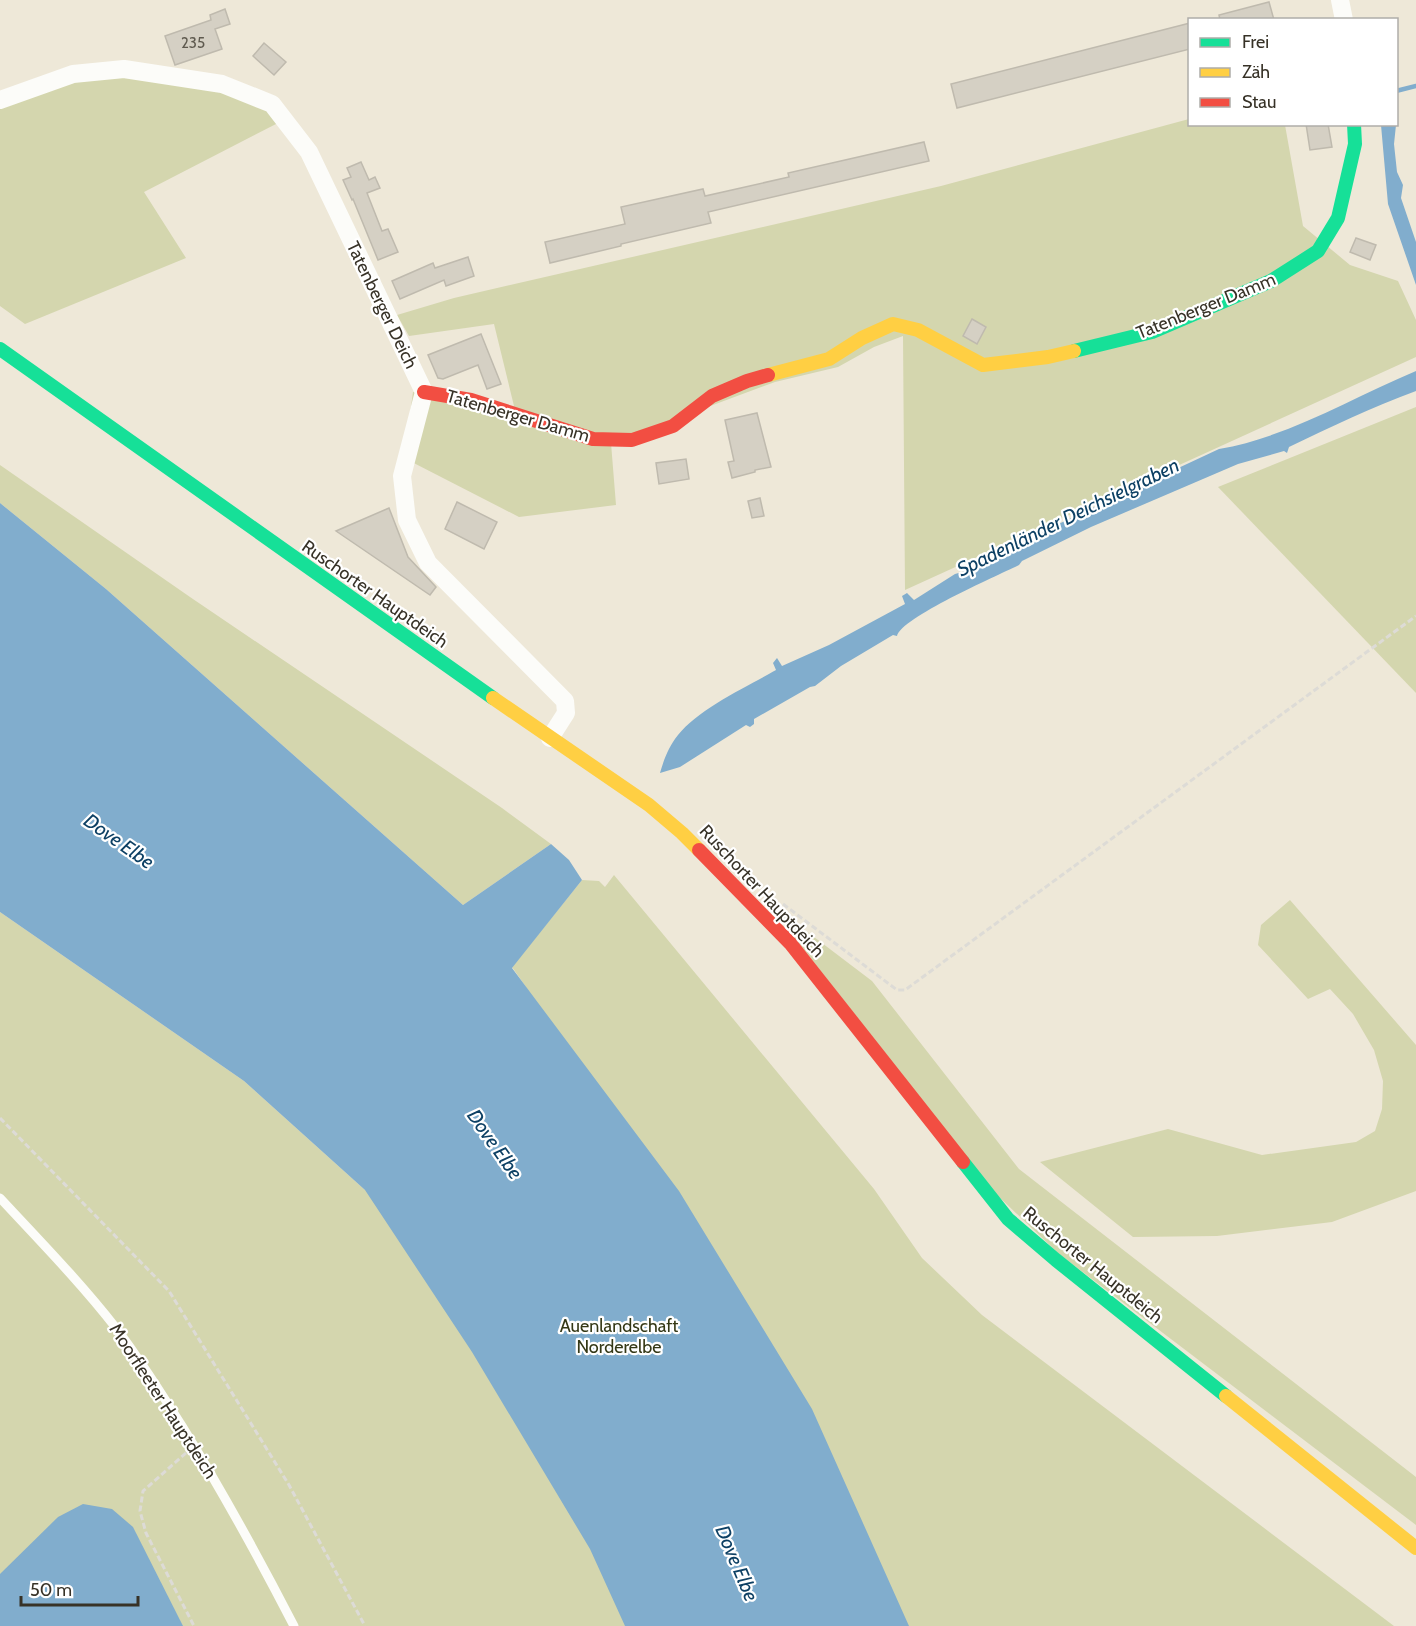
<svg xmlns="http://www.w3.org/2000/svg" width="1416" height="1626" viewBox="0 0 1416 1626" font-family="Cabin,sans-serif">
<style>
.green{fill:#d4d6ae}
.water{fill:#81adcd}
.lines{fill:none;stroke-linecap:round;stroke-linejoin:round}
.stream{stroke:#81adcd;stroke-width:4.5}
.building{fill:#d5d0c4;stroke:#bfbaae;stroke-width:1.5}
.path{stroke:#dddbd6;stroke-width:3;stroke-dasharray:6 3;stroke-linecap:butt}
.lane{stroke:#fcfcf9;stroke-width:9}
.street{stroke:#fcfcf9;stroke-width:18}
.fast{stroke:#16e098;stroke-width:14}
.slow{stroke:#ffcf43;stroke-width:14}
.jam{stroke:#f24e42;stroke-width:14}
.labels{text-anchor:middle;stroke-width:4.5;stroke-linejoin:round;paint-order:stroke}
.number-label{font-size:15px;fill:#5f5a4f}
.street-label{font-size:18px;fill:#373227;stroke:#fff}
.park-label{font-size:18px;fill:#343816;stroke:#fff}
.water-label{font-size:20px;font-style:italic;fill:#0d4064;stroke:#fff}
</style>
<rect width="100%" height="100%" fill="#eee8d8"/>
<g class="green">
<polygon points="126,77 219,91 272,111 278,123 144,192 186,258 25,324 0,306 0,107 76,82"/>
<polygon points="1189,119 1190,124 1285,125 1303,226 1350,265 1398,281 1416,320 1416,357 905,590 903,336 874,347 838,367 775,382 611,443 616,505 519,517 404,458 413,392 514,406 494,324 409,336 397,315 454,298 941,186"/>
<polygon points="1416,407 1416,693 1218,487"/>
<polygon points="0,465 190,597 502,808 551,844 463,905 106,589 0,503"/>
<polygon points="614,875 874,1189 922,1258 982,1315 1394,1626 0,1626 0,912 244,1081 365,1190 526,987 512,967 582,880 599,881 605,887"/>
<polygon points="764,899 872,981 1019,1169 1416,1477 1416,1525 1059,1254 996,1194"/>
<polygon points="1290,900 1416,1045 1416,1191 1332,1222 1217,1236 1133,1237 1040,1162 1168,1129 1262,1155 1356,1142 1375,1131 1382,1109 1383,1081 1374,1050 1353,1014 1330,989 1308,999 1258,945 1261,925"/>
</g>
<g class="water">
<polygon points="1381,125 1396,125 1394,144 1397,172 1403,185 1401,198 1416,242 1416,285 1388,204"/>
<path d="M1416,371v20c-44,16 -85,36 -127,56l-2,6 -3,-2 -46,13 -147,63 -69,34 -3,4c-22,11 -117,52 -122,71l-4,-1 -52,31 -26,20 -5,1 -56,32v5l-4,3 -4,-2 -66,42 -20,6c4,-14 9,-27 18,-38 20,-26 70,-49 98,-65l-3,-7 4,-5 5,8 47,-21 76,-41 -3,-8 5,-3 7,7 41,-26 14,-4v-3l3,-2 4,4 76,-42 167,-78c70,-12 132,-51 197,-78z"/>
<polygon points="0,503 106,589 463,905 551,844 569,860 582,880 512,968 679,1191 812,1409 909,1626 625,1626 590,1549 472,1352 365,1190 244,1081 0,912"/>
<polygon points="83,1504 112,1509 133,1527 183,1626 0,1626 0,1574 58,1517"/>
</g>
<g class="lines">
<polyline class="stream" points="1396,91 1416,86"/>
</g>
<g class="building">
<polygon points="1269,2 1274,20 1220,20 1219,15"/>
<polygon points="225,9 230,24 215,29 222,49 175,65 165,36 211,20 210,15"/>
<polygon points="1190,23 1190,49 957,108 951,84"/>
<polygon points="264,43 286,62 274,75 253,56"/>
<polygon points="1306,124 1328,124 1332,147 1310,150"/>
<polygon points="924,142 929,161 708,212 711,223 621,244 621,246 550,263 545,242 625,224 621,207 703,189 705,196 789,177 788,173"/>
<polygon points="361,162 369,180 375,177 380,188 367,193 382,231 388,229 398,252 378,260 353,199 352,200 343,180 351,177 347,168"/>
<polygon points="1356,238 1376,245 1370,260 1350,252"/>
<polygon points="468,257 474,276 446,286 444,280 400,299 392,281 433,263 435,268"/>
<polygon points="972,319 986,327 977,344 963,336"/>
<polygon points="481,334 501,384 487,389 478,365 443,379 438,378 428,355"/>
<polygon points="757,413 771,467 755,470 755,472 732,478 728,462 734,461 725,420"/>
<polygon points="686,459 689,479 659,484 656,463"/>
<polygon points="760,498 764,516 752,518 748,501"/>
<polygon points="457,502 497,522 484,549 445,529"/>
<polygon points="389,508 408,557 436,587 430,595 336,531"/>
</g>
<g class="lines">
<g class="path">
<polyline points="783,904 897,990 905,990 1416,616"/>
<polyline points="0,1118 169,1291 289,1485 365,1626"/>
<polyline points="186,1453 143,1491 140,1511 146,1533 194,1626"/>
</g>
<path class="lane" d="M0,1198c40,43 80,84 116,130 24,31 45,65 66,98 40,65 77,132 112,200"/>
<g class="street">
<polyline points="1340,0 1344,20"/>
<polyline points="0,100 73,74 124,69 222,84 272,104 309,152 424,392 402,476 407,520 428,563 565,701 566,713 550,738"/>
</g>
<g class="fast">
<polyline points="0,349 493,698"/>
<polyline points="1074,351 1152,332 1271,281 1318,251 1338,218 1355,144 1354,124"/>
<polyline points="963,1162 1008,1219 1056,1260 1226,1396"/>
</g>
<g class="slow">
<polyline points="768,375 829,359 862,338 893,324 918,330 983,365 1048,357 1074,351"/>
<polyline points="493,698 649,805 682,833 699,850"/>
<polyline points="1226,1396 1416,1548"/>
</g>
<g class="jam">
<polyline points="424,392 471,400 593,439 632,440 673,426 712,396 747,381 768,375"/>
<polyline points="699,850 790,943 963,1162"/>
</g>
</g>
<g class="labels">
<g class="number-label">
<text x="193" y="48">235</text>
</g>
<g class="street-label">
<text transform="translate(382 305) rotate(64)" y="6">Tatenberger Deich</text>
<text transform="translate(1206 306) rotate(-22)" y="6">Tatenberger Damm</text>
<text transform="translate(518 416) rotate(16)" y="6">Tatenberger Damm</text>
<text transform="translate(375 594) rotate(35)" y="6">Ruschorter Hauptdeich</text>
<text transform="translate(762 891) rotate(47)" y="6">Ruschorter Hauptdeich</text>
<text transform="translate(1093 1265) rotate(39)" y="6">Ruschorter Hauptdeich</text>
<text transform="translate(163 1401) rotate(57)" y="6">Moorfleeter Hauptdeich</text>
</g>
<g class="park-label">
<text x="619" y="1332">Auenlandschaft<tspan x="619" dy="21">Norderelbe</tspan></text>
</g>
<g class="water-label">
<text transform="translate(1068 517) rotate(-26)" y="7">Spadenländer Deichsielgraben</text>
<text transform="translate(119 841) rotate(35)" y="7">Dove Elbe</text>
<text transform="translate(495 1144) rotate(55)" y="7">Dove Elbe</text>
<text transform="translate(737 1563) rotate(67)" y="7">Dove Elbe</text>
</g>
</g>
<rect x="1188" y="18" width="210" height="108" fill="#ffffff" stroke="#afada9" stroke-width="1.5"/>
<rect x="1200" y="38" width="30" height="9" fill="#16e098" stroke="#afada9" stroke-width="1.5"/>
<text x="1242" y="48" font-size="18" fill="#373227">Frei</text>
<rect x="1200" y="68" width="30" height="9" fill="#ffcf43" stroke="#afada9" stroke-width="1.5"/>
<text x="1242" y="78" font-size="18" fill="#373227">Zäh</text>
<rect x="1200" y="98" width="30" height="9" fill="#f24e42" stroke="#afada9" stroke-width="1.5"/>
<text x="1242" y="108" font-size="18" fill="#373227">Stau</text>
<path d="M21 1596v9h117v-9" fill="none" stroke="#373227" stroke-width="3"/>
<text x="30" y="1596" font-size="18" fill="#373227" stroke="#ffffff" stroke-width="4.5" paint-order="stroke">50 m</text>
</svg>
